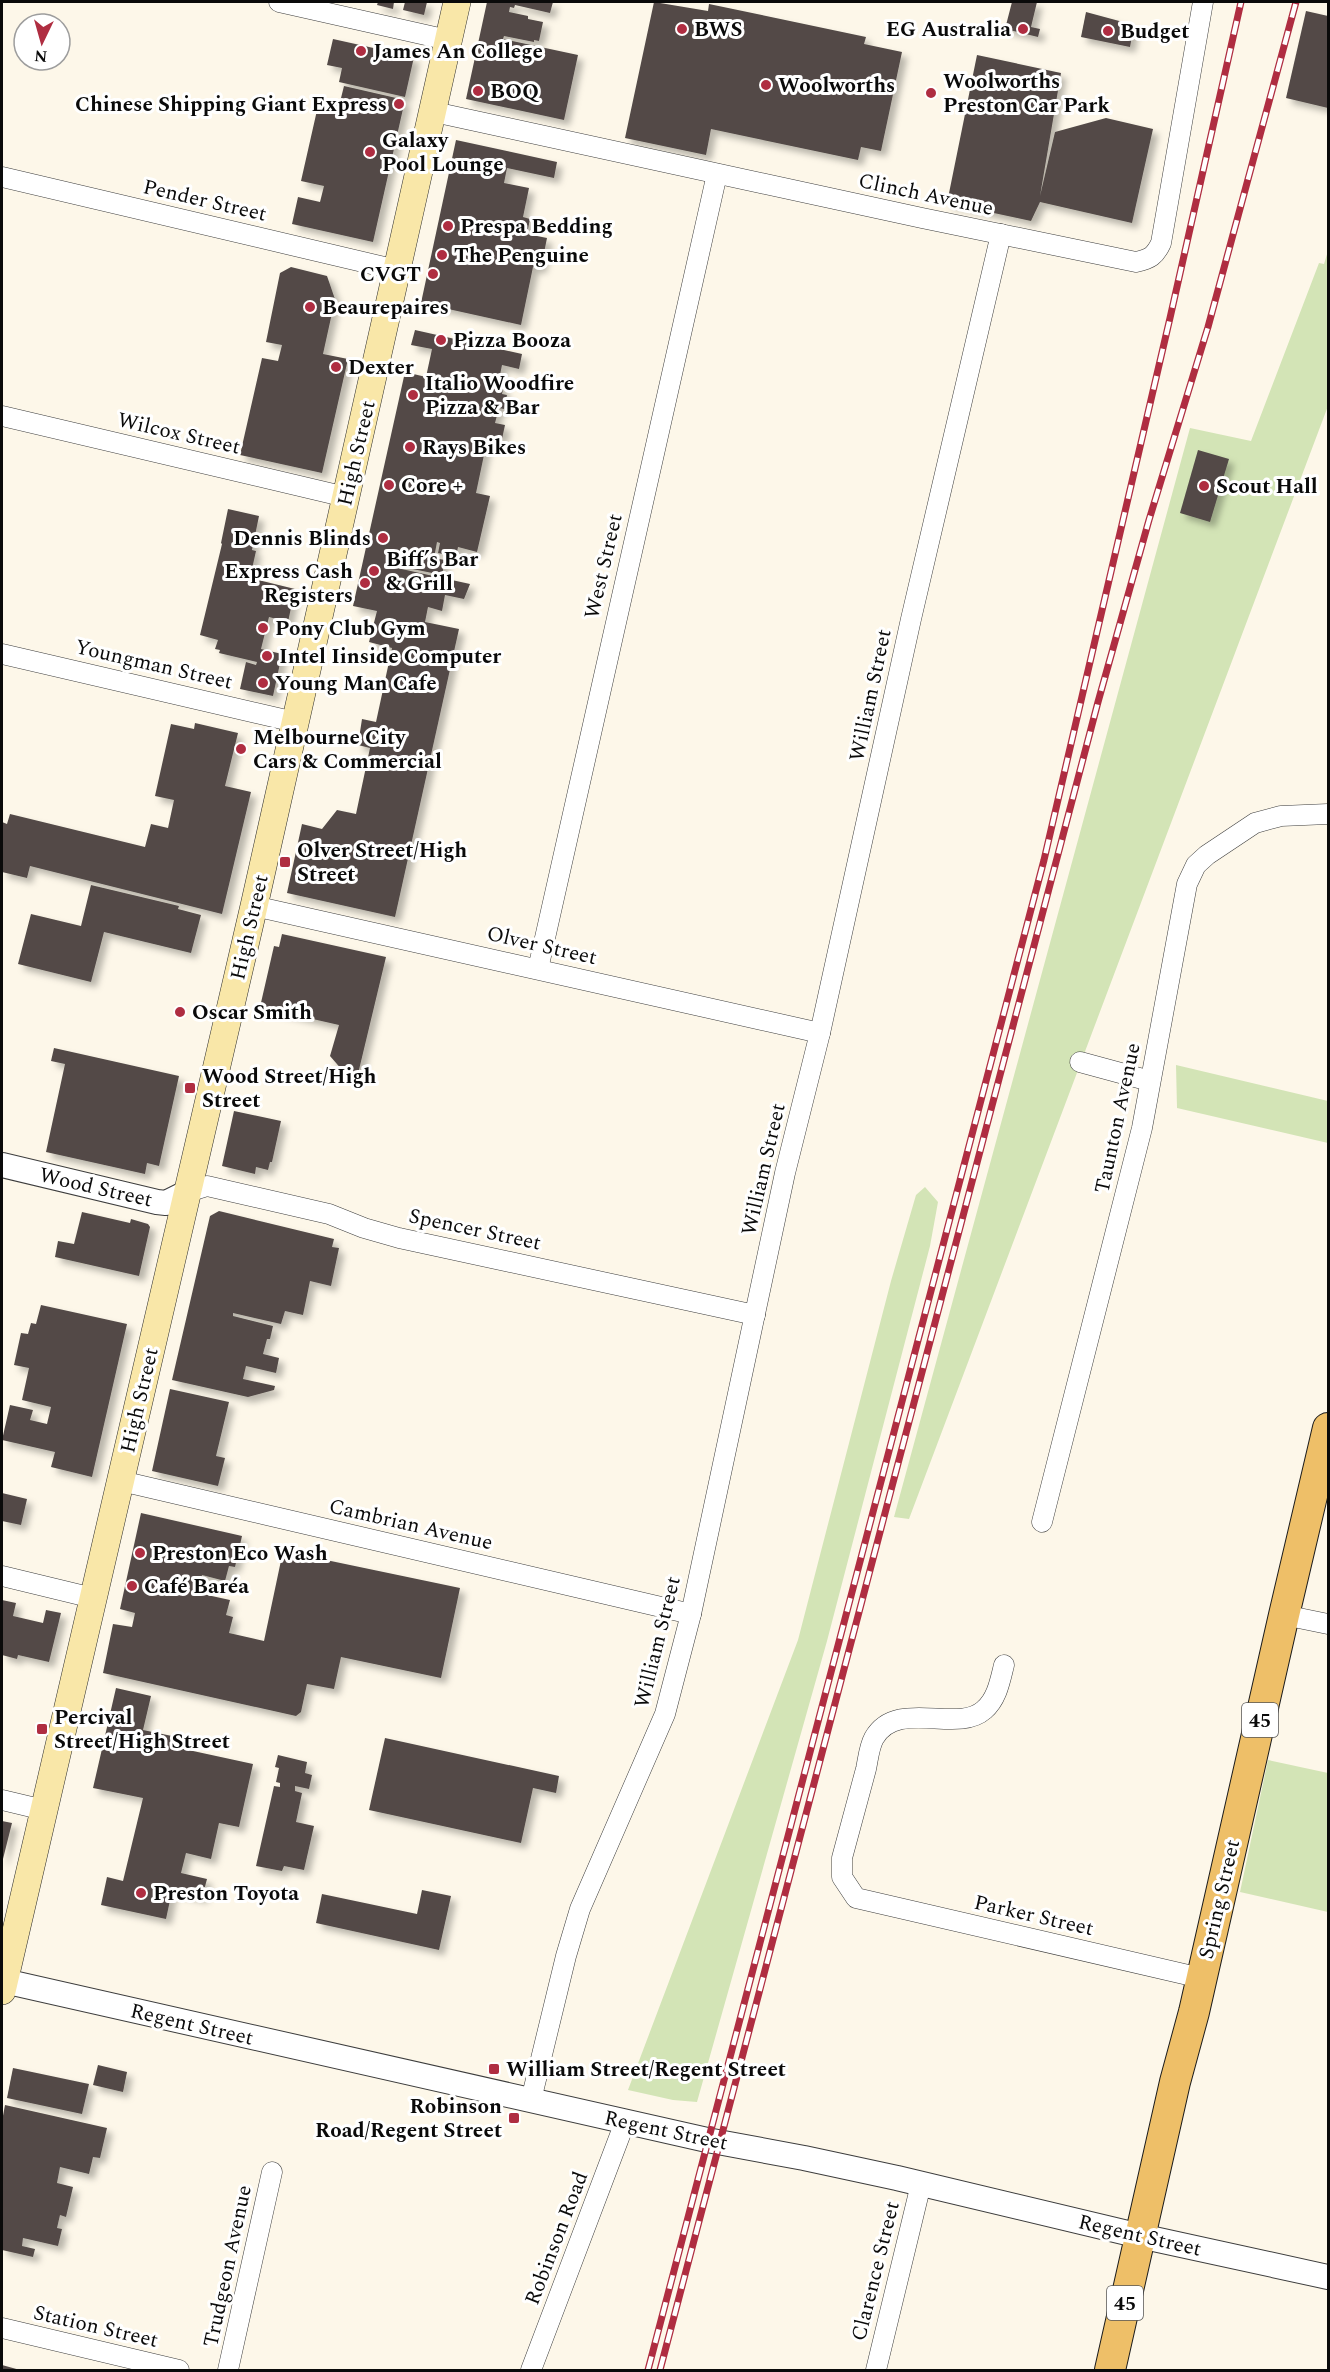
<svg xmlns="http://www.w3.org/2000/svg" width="1330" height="2372" viewBox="0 0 1330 2372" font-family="Spectral,serif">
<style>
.green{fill:#d3e4b6}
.building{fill:#524a47;filter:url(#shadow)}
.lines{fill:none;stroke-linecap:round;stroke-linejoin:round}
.minor-casing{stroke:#3d3d3d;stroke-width:21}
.tertiary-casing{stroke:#3d3d3d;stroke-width:26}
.secondary-casing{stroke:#2c2c2c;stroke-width:28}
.primary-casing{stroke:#1b1b1b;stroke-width:32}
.minor{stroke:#fff;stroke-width:20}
.tertiary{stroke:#fff;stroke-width:24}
.secondary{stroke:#f9e7a8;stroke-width:27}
.primary{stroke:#eebf68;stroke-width:30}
.rail-casing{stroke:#af2d41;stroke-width:7}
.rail{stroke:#fff;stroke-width:4.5;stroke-dasharray:14;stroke-linecap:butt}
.poi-dot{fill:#af2d41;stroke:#fff;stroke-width:2}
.labels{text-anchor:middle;stroke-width:6;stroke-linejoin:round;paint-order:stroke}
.shield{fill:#fff;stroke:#545454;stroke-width:1.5}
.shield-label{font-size:20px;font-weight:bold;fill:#0a0a0a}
.poi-label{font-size:21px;font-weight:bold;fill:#0a0a0a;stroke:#fff;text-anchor:start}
.street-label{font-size:21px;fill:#0a0a0a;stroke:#fff}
</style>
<defs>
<filter id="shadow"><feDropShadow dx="5.5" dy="5.5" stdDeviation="3" flood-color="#0004"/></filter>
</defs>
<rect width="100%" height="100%" fill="#fdf7e9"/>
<g class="green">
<polygon points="1328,251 1328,406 909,1519 894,1517 1190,428 1251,441 1319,263 1324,264"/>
<polygon points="1176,1065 1328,1101 1328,1143 1177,1108"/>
<polygon points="925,1187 938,1202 930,1246 827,1641 697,2102 673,2100 628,2090 798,1640 891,1281 916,1195"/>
<polygon points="1268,1760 1328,1773 1328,1912 1240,1892"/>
</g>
<g class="building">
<polygon points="378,2 394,2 393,9 377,5"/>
<polygon points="405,2 427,2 424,15 403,10"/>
<polygon points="487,2 553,2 550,13 515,5 514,8 510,7 509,12 528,16 528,19 543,22 539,41 534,40 534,42 504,36 503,39 578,55 564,120 466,99"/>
<polygon points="654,2 708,11 709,4 866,37 864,44 902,52 881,151 861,147 858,160 711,129 706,155 625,138"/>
<polygon points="1012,2 1037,2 1031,27 1040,29 1038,37 1005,29"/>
<polygon points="1306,11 1328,16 1328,108 1286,98"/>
<polygon points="1086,12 1134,25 1130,47 1081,37"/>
<polygon points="333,39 414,57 405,97 339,82 342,68 327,65"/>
<polygon points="977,55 1061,73 1040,196 1055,132 1106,118 1153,129 1132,223 1040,202 1031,221 947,203"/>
<polygon points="344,86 405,100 373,242 292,224 298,197 320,202 324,186 301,181 320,97 340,102"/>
<polygon points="456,140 557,162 554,178 507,168 504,183 529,188 523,217 530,219 527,234 547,238 541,268 533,267 521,325 421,303"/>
<polygon points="291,267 327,276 337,305 334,304 323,354 348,359 322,473 240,455 262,358 278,361 282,345 266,342 280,273"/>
<polygon points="415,330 522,354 519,369 502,365 498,385 504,386 502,394 507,395 504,409 499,408 495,423 505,425 502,439 488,436 476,493 490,496 477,552 458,547 456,557 438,553 440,543 437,542 434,558 445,560 442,575 388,564 388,566 470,584 464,599 445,595 442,611 428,607 425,622 459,629 395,917 287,893 302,824 322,829 337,810 356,814 370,748 358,745 362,719 376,722 392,648 369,642 377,611 353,606 405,372 426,377 432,349 411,345"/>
<polygon points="1198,450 1229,459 1210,522 1180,513"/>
<polygon points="228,509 259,516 252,550 256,551 250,578 295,589 288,622 269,617 261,649 282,654 273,696 240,689 246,662 256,665 257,662 219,653 220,650 215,649 218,640 200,635 222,544 221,543"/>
<polygon points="195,723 238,733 225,786 251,792 222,914 30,866 27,878 2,872 3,860 2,859 2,822 7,824 10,814 145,847 151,824 168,828 174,800 155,796 171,724 194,729"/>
<polygon points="91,885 179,906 178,909 201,915 191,953 104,932 91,982 18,964 31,914 81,926"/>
<polygon points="282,934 386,957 358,1074 343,1071 330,1056 339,1025 260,1007 274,946 279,947"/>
<polygon points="54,1048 179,1076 159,1166 147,1163 145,1174 46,1152 65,1064 51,1061"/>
<polygon points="234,1111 281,1121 272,1162 270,1162 268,1170 256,1167 255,1174 222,1166"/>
<polygon points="219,1211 334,1239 332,1247 339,1248 331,1286 310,1281 303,1315 285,1311 281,1324 233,1313 233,1316 273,1326 270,1339 267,1339 263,1354 279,1358 276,1373 246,1366 243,1379 275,1386 274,1390 248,1397 172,1380 210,1216"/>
<polygon points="82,1212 130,1223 131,1219 148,1224 150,1227 139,1276 55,1257 58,1241 74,1244"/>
<polygon points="41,1305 127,1324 92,1477 51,1467 55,1452 2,1440 10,1405 33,1410 30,1420 47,1424 51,1407 22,1400 29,1368 14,1365 21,1333 28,1334 31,1323 36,1324"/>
<polygon points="170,1389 229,1402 216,1456 225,1458 218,1486 152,1471"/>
<polygon points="2,1493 27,1499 21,1525 2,1521"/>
<polygon points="141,1513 242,1536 235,1567 229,1566 225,1581 202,1575 198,1593 230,1600 226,1615 233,1617 229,1633 264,1641 283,1551 460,1588 441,1678 341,1657 334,1689 307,1684 301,1712 296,1716 103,1673 113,1624 132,1627 135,1613 120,1609"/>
<polygon points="2,1600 16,1603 13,1616 43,1623 46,1610 61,1613 49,1662 18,1655 17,1659 2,1655"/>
<polygon points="116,1688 151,1696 143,1730 172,1736 170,1746 253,1764 239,1827 219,1823 211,1859 186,1853 181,1873 207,1879 202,1898 172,1891 166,1919 101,1905 107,1877 123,1881 143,1798 93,1788"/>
<polygon points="385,1738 559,1776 556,1793 533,1788 521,1843 369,1810"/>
<polygon points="278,1755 307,1762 305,1773 312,1775 309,1789 295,1786 295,1791 302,1793 296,1822 314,1826 304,1870 284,1866 282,1871 256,1866 274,1786 280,1787 280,1783 276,1782 279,1768 275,1767"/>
<polygon points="2,1821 12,1823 2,1863"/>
<polygon points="422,1890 451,1896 439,1950 316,1923 322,1894 417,1914"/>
<polygon points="98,2065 127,2072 123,2092 93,2085"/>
<polygon points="13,2068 89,2084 82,2114 7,2098"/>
<polygon points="5,2105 107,2128 100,2158 93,2157 89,2174 60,2167 57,2183 73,2187 66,2217 60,2215 57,2228 62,2229 58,2246 23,2238 22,2246 35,2249 33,2257 2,2250 2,2121"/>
<polygon points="2,2365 20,2370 2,2370"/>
</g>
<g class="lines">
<defs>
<g id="minor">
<polyline points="279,2 448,40"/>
<path d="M434,112l488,106 214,44c14,-3 19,-6 25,-19l42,-241"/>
<polyline points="2,177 397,270"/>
<polyline points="2,416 346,497"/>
<polyline points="2,654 295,722"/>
<polyline points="254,906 820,1033"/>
<polyline points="538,969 717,174"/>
<polyline points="1080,1062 1150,1081"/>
<polyline points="188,1192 207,1186 329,1214 364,1228 399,1238 755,1315"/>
<polyline points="121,1481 691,1614"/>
<polyline points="1042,1522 1142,1128 1187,884 1196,865 1207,855 1255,823 1281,816 1328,814"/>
<polyline points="2,1576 93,1598"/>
<polyline points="1284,1615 1328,1624"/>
<path d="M1004,1665c-4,16 -7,34 -20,45 -27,24 -87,-12 -110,28 -5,9 -6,22 -8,31 -8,30 -16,60 -24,89v19l14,21 345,80"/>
<polyline points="2,1800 44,1810"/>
<polyline points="531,2100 566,1956 580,1909 665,1714 691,1614 785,1173 820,1033 911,619 1001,234"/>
<polyline points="2,2328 179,2370"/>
<polyline points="228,2370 272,2172"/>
<polyline points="531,2370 625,2122"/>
<polyline points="876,2370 921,2184"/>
</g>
<g id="tertiary">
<polyline points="2,1165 157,1202 166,1203 188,1192"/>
<polyline points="4,1981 707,2140 804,2158 897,2178 1140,2236 1328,2277"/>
</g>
<polyline id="secondary" points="2,1991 254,906 457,2"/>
<polyline id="primary" points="1110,2370 1175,2082 1194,2012 1284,1615 1328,1428"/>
</defs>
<use href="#minor" class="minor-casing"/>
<use href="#tertiary" class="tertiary-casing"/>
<use href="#secondary" class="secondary-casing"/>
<use href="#primary" class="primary-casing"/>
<use href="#minor" class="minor"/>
<use href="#tertiary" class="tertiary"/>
<use href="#secondary" class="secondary"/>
<use href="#primary" class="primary"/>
<defs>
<g id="rail">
<polyline points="648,2370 1044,860 1170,318 1241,2"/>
<polyline points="660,2370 1098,702 1149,520 1208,327 1296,2"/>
</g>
</defs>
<use href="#rail" class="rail-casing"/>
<use href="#rail" class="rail"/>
</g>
<g class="poi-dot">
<circle cx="682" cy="29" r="6"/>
<circle cx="1023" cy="29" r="6"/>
<circle cx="1108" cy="31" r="6"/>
<circle cx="361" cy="51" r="6"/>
<circle cx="766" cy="85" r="6"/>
<circle cx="478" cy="91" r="6"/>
<circle cx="931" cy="93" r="6"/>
<circle cx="399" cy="104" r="6"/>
<circle cx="370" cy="152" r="6"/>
<circle cx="448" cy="226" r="6"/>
<circle cx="442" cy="255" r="6"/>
<circle cx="433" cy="274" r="6"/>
<circle cx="310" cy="307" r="6"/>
<circle cx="441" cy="340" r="6"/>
<circle cx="336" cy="367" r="6"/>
<circle cx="413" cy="395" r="6"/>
<circle cx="410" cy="447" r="6"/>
<circle cx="389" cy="485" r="6"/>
<circle cx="1204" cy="486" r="6"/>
<circle cx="383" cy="538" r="6"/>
<circle cx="374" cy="571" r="6"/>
<circle cx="365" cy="583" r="6"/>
<circle cx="263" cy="628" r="6"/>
<circle cx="267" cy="656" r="6"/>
<circle cx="263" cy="683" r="6"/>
<circle cx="241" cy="749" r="6"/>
<rect x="279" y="856" width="12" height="12" rx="3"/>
<circle cx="180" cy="1012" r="6"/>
<rect x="184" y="1082" width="12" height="12" rx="3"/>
<circle cx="140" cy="1553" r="6"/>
<circle cx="132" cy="1586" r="6"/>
<rect x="36" y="1723" width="12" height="12" rx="3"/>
<circle cx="141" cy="1893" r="6"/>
<rect x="488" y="2063" width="12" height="12" rx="3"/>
<rect x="508" y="2112" width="12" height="12" rx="3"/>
</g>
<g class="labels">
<g class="shield">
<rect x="1242" y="1703" width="36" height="34" rx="4.5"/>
<rect x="1107" y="2286" width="36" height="34" rx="4.5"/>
</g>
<g class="shield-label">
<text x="1260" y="1727">45</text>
<text x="1125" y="2310">45</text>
</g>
<g class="poi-label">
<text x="694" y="36">BWS</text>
<text x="1011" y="36" text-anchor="end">EG Australia</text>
<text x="1120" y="38">Budget</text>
<text x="373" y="58">James An College</text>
<text x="943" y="88">Woolworths<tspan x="943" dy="24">Preston Car Park</tspan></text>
<text x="778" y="92">Woolworths</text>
<text x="490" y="98">BOQ</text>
<text x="387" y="111" text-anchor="end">Chinese Shipping Giant Express</text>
<text x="382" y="147">Galaxy<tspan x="382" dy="24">Pool Lounge</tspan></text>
<text x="460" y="233">Prespa Bedding</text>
<text x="454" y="262">The Penguine</text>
<text x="421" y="281" text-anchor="end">CVGT</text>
<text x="322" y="314">Beaurepaires</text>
<text x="453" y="347">Pizza Booza</text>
<text x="348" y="374">Dexter</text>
<text x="425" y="390">Italio Woodfire<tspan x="425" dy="24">Pizza &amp; Bar</tspan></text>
<text x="422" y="454">Rays Bikes</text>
<text x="401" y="492">Core +</text>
<text x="1216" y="493">Scout Hall</text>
<text x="371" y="545" text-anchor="end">Dennis Blinds</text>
<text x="386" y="566">Biff’s Bar<tspan x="386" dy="24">&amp; Grill</tspan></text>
<text x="353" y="578" text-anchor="end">Express Cash<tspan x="353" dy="24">Registers</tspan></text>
<text x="275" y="635">Pony Club Gym</text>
<text x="279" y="663">Intel Iinside Computer</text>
<text x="275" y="690">Young Man Cafe</text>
<text x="253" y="744">Melbourne City<tspan x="253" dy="24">Cars &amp; Commercial</tspan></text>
<text x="297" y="857">Olver Street/High<tspan x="297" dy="24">Street</tspan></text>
<text x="192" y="1019">Oscar Smith</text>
<text x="202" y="1083">Wood Street/High<tspan x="202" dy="24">Street</tspan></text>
<text x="152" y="1560">Preston Eco Wash</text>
<text x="144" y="1593">Café Baréa</text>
<text x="54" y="1724">Percival<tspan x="54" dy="24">Street/High Street</tspan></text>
<text x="153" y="1900">Preston Toyota</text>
<text x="506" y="2076">William Street/Regent Street</text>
<text x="502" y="2113" text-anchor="end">Robinson<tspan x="502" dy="24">Road/Regent Street</tspan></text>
</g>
<g class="street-label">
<text transform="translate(926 194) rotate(12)" y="7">Clinch Avenue</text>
<text transform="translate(205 200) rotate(13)" y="7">Pender Street</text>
<text transform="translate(179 433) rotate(13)" y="7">Wilcox Street</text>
<text transform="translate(356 453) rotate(-77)" y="7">High Street</text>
<text transform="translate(603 566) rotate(-77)" y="7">West Street</text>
<text transform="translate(154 664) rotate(13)" y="7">Youngman Street</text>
<text transform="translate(870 695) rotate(-78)" y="7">William Street</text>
<text transform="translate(249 927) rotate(-77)" y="7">High Street</text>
<text transform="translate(542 945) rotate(13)" y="7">Olver Street</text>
<text transform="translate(1117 1118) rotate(-78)" y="7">Taunton Avenue</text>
<text transform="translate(763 1169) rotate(-77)" y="7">William Street</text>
<text transform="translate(96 1187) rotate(13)" y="7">Wood Street</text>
<text transform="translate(475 1229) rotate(12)" y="7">Spencer Street</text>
<text transform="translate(139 1400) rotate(-77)" y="7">High Street</text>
<text transform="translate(411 1524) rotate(13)" y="7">Cambrian Avenue</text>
<text transform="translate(657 1642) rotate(-76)" y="7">William Street</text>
<text transform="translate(1219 1899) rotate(-77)" y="7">Spring Street</text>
<text transform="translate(1034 1915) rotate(13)" y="7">Parker Street</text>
<text transform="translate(192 2024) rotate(13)" y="7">Regent Street</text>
<text transform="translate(666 2130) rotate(12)" y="7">Regent Street</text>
<text transform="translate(1140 2235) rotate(13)" y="7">Regent Street</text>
<text transform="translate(556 2238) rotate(-69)" y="7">Robinson Road</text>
<text transform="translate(227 2266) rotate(-78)" y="7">Trudgeon Avenue</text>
<text transform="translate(875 2271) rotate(-76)" y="7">Clarence Street</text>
<text transform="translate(96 2326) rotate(13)" y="7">Station Street</text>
</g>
</g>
<rect width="1330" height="2372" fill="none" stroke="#0a0a0a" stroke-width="6"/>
<g transform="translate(42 42) rotate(185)"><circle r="28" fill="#ffffff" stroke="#9d9d9d" stroke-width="1.5"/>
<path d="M0-4.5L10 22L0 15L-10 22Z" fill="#af2d41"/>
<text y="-9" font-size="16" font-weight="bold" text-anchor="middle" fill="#0a0a0a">N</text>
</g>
</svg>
